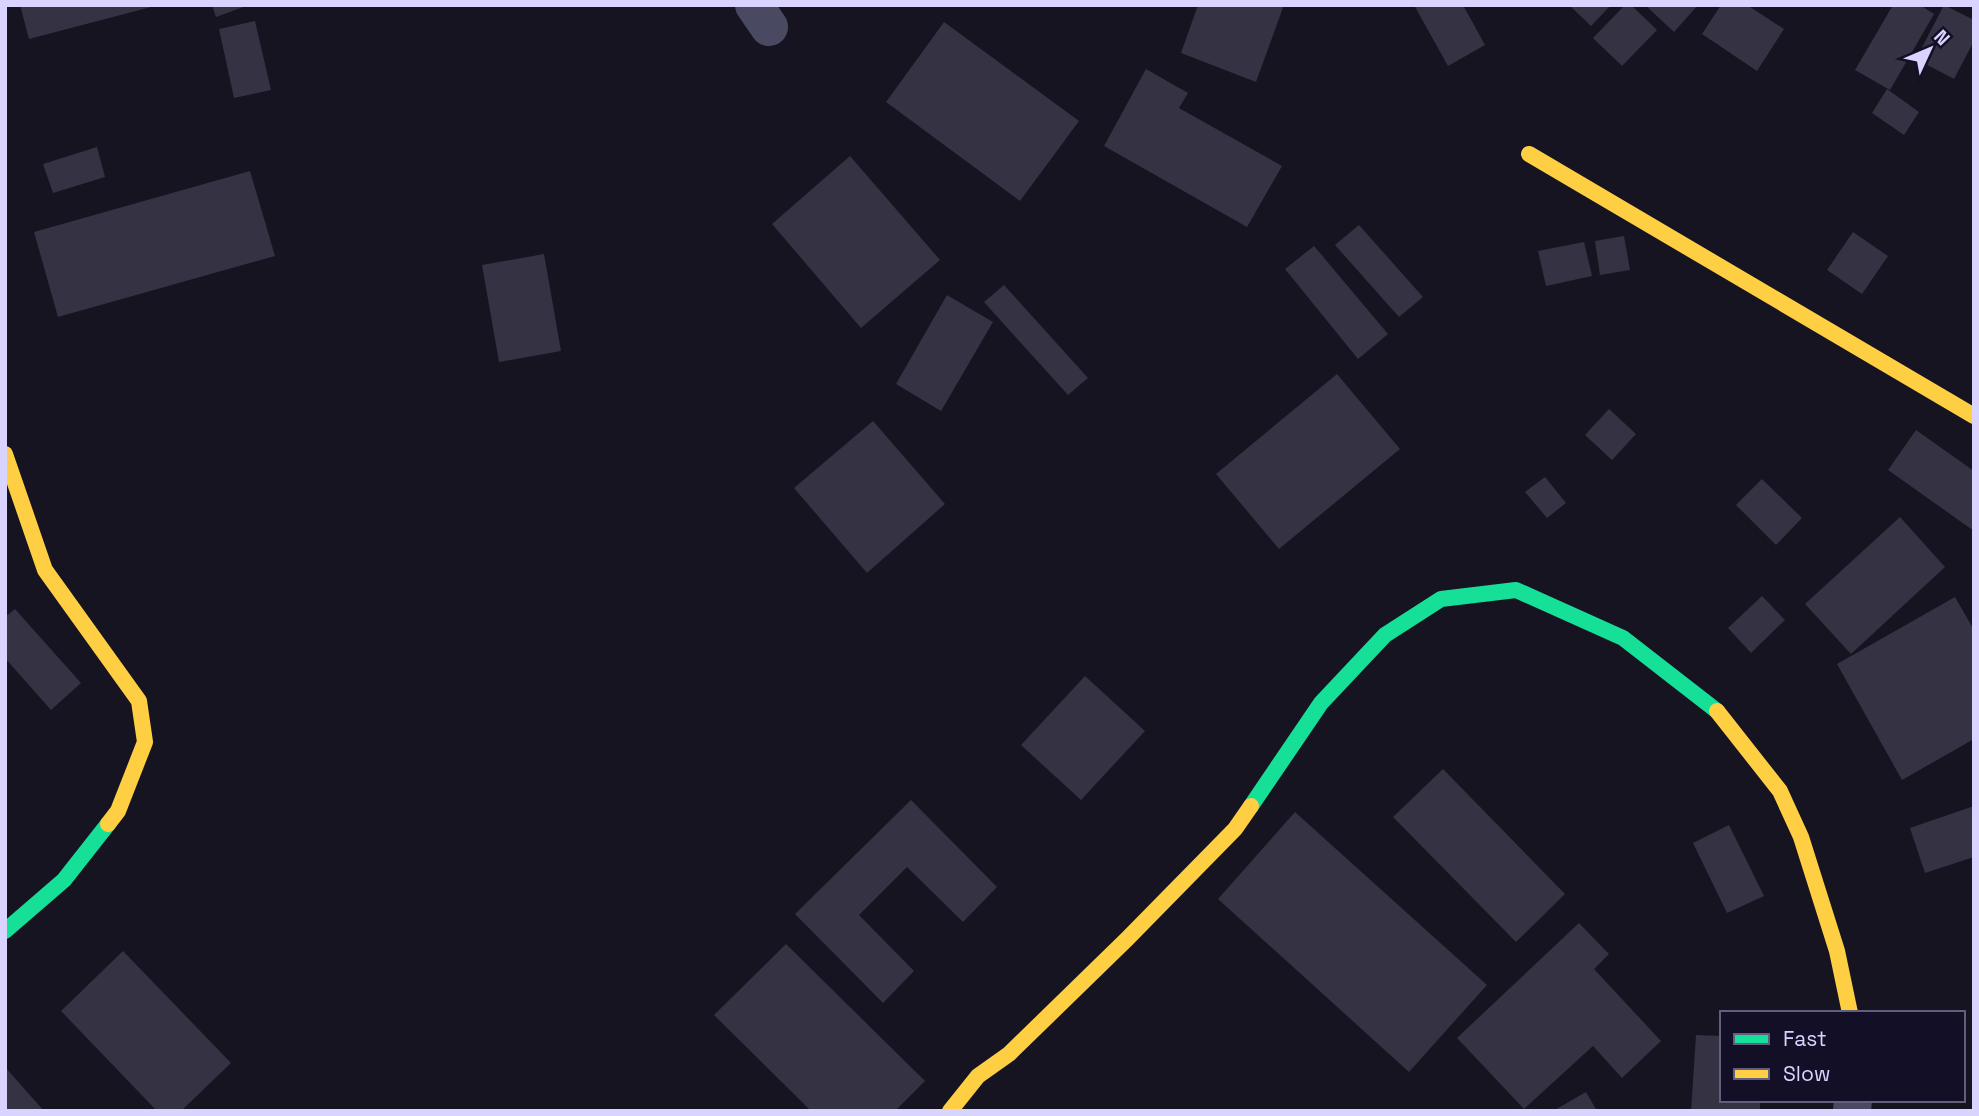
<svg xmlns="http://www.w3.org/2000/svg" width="1979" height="1116" viewBox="0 0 1979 1116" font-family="'Space Grotesk',sans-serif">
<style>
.building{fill:#343243}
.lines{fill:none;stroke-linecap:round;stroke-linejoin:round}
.street{stroke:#4a4962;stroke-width:38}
.fast{stroke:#16e098;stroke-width:16}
.slow{stroke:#ffcf43;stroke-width:16}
</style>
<rect width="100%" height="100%" fill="#161421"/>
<g class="building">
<polygon points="20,5 155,5 155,6 29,39"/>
<polygon points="212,5 246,5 246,6 216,17"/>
<polygon points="1198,5 1284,5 1256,82 1181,53"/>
<polygon points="1414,5 1463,5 1485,45 1448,66"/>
<polygon points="1569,5 1611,5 1591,26"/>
<polygon points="1625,5 1631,5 1657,30 1622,66 1593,38"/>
<polygon points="1645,5 1698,5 1674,32"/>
<polygon points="1721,5 1747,5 1784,29 1757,71 1702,34"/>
<polygon points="1893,5 1920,5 1934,14 1890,90 1855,70"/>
<polygon points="1944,5 1974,20 1974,41 1954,79 1916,59"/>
<polygon points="255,21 271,90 234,98 219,29"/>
<polygon points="944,22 1079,121 1020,201 886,102"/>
<polygon points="1146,69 1188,93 1179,108 1282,166 1247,227 1104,146"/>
<polygon points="1887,89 1919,112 1904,135 1872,113"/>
<polygon points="97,147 105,177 53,193 43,164"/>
<polygon points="850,156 940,260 861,328 772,224"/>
<polygon points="250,171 275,256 58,317 34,232"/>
<polygon points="1359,225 1423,297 1399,317 1335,245"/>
<polygon points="1853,232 1888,256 1862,294 1827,270"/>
<polygon points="1624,236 1630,270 1600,275 1595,241"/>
<polygon points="1584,242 1592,276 1546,286 1538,251"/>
<polygon points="1314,246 1388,334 1358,359 1285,269"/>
<polygon points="544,254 561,351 499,362 482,265"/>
<polygon points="1004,285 1088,378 1068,395 984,302"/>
<polygon points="947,295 993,322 941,411 896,384"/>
<polygon points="1337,374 1400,449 1279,549 1216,474"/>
<polygon points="1609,409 1636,434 1612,460 1585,435"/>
<polygon points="873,421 945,504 867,573 794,488"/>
<polygon points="1916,430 1974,471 1974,531 1888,470"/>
<polygon points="1545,477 1566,503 1547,518 1525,492"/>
<polygon points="1762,479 1802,518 1776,545 1736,505"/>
<polygon points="1900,517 1945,567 1851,654 1805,604"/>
<polygon points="1762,596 1785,620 1751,653 1728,628"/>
<polygon points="1955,597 1974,630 1974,739 1902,780 1837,664"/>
<polygon points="15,609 81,683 51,710 5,658 5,617"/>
<polygon points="1085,676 1145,731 1081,800 1021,745"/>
<polygon points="1443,769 1565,894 1516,942 1393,817"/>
<polygon points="911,800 997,887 963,922 907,867 859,915 914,971 883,1003 795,914"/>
<polygon points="1974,806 1974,857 1925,873 1910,828"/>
<polygon points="1295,812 1487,985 1409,1072 1218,899"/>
<polygon points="1729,825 1764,896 1727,913 1693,843"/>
<polygon points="1579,923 1609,954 1594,969 1661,1041 1622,1078 1593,1046 1524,1109 1457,1038"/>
<polygon points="786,944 925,1081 895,1111 811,1111 714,1015"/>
<polygon points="123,951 231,1063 181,1111 157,1111 61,1011"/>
<polygon points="1696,1035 1722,1036 1722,1100 1760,1100 1760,1111 1691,1111"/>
<polygon points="5,1067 44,1111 5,1111"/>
<polygon points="1586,1092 1597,1111 1553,1111"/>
</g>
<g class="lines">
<g class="street">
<polyline points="754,5 769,27"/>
<polyline points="1852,1111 1853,1100"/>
</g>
<g class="fast">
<polyline points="1251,806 1321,703 1385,635 1441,599 1516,590 1623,638 1717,711"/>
<polyline points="5,931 64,880 108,824"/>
</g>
<g class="slow">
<polyline points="1529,154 1974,416"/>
<polyline points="5,454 45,570 139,701 145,742 118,811 108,824"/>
<polyline points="1717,711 1780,791 1801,837 1837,951 1850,1013"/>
<polyline points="950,1111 978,1076 1009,1054 1127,939 1235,829 1251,806"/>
</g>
</g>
<rect width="1979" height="1116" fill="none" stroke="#d9d4ff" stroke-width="14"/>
<rect x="1720" y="1011" width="245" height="91" fill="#130f26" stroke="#625e7d" stroke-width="2"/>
<rect x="1734" y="1034" width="35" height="10" fill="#16e098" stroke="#625e7d" stroke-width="2"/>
<text x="1783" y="1046" font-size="21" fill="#d9d4ff">Fast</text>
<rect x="1734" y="1069" width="35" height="10" fill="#ffcf43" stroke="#625e7d" stroke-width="2"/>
<text x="1783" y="1081" font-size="21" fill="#d9d4ff">Slow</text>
<g transform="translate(1930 49) rotate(46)" stroke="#130f26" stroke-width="5" paint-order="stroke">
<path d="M0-5L12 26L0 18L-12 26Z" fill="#d9d4ff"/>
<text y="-10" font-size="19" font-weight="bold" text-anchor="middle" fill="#d9d4ff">N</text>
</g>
</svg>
